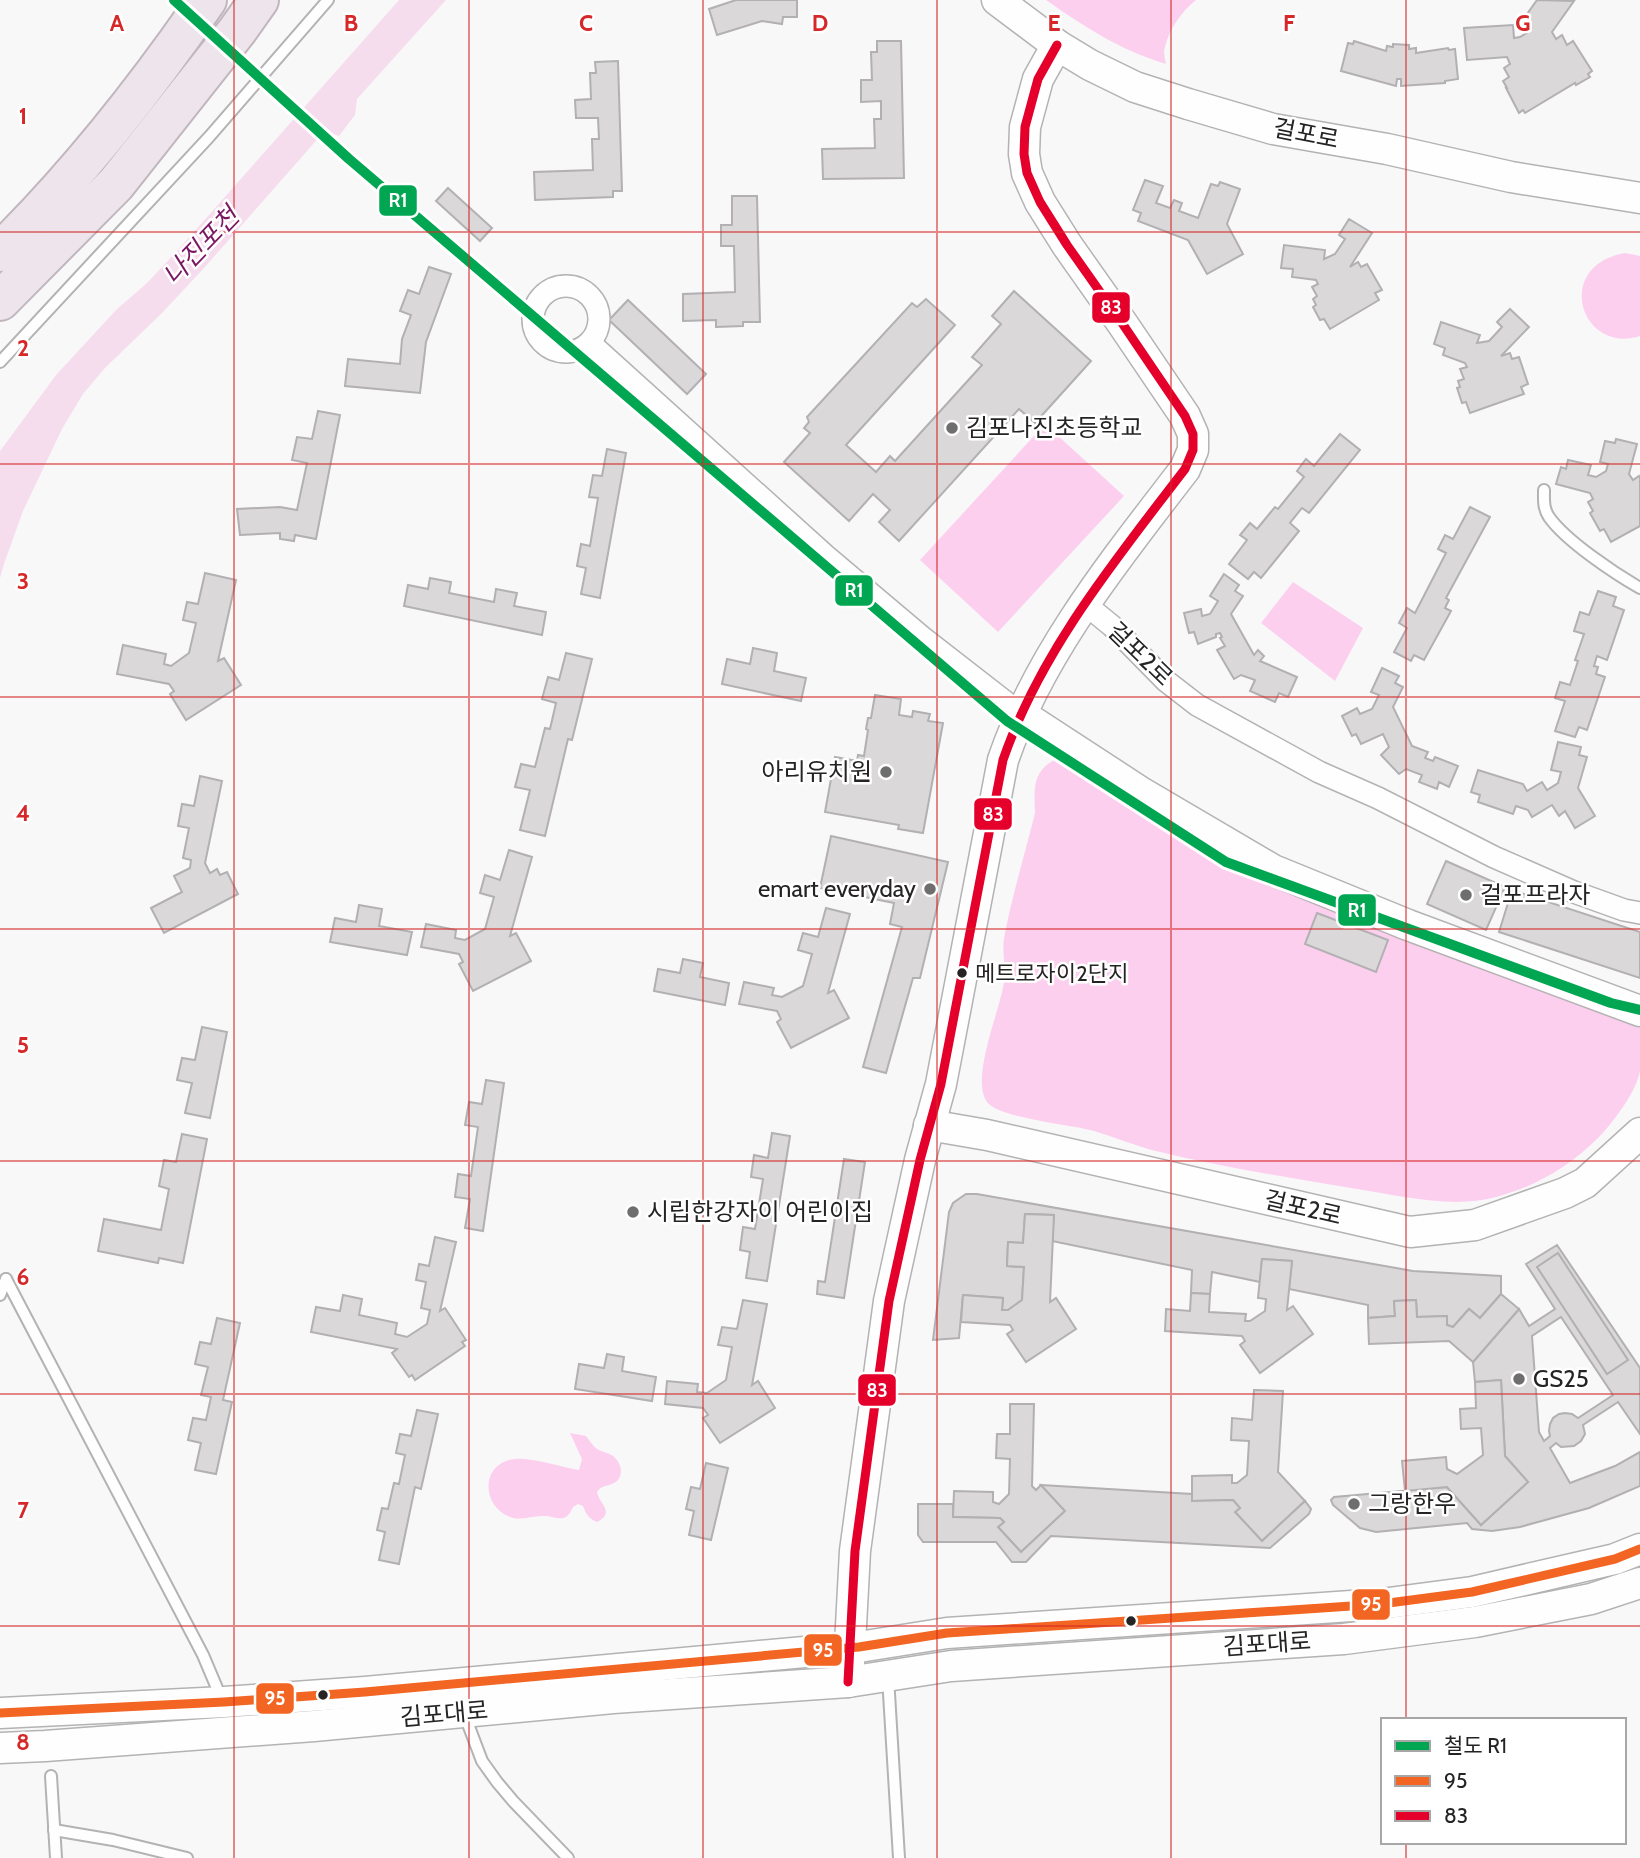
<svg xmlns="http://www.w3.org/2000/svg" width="1640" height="1858" viewBox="0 0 1640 1858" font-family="Cabin,'Noto Sans KR',sans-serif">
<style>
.green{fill:#fccfee}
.water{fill:#f6dded}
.building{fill:#dad8d9;stroke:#b2b0b2;stroke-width:2;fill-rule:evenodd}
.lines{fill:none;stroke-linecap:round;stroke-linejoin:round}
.lane-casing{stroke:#b4b2b3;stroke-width:14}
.street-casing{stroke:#b4b2b3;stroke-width:24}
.secondary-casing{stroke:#b4b2b3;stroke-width:33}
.highway-casing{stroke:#c1b6be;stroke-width:42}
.lane{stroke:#fefefe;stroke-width:10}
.street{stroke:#fefefe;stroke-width:21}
.secondary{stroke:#fefefe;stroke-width:30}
.highway{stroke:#eee4eb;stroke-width:38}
.bus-1-casing{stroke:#fff;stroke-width:14}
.bus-2-casing{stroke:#fff;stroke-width:14}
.bus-1{stroke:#f26522;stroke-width:9}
.bus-2{stroke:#e4002b;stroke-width:9}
.rail-1-casing{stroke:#fff;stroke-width:16}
.rail-1{stroke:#00a651;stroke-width:10}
.grid{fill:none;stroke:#d62828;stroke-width:2;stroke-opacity:0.55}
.poi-dot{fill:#6f6e6f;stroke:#fff;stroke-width:2.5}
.bus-dot{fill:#252324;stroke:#fff;stroke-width:2.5}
.labels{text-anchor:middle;stroke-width:5;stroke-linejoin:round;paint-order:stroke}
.bus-label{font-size:22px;fill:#252324;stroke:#fff;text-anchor:start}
.street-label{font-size:24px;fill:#252324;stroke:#fff}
.poi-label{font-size:24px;fill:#252324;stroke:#fff;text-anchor:start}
.water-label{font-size:26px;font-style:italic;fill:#791762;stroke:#fff}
.grid-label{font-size:23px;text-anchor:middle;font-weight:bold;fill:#d62828;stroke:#fff;stroke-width:5;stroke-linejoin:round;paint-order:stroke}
.line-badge{stroke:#fff;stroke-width:2.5}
.badge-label{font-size:19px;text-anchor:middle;font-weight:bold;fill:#fff}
</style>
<rect width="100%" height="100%" fill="#f9f8f9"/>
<g class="green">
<path d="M1046,0h150c-14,11 -27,29 -31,47 -2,5 0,12 1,17 -46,-14 -81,-37 -120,-64z"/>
<path d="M1625,253l15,3v80c-59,19 -88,-70 -15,-83z"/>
<polygon points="1045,424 1124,496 998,632 920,560"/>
<polygon points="1293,582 1363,628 1335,681 1261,623"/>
<path d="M1058,758l12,1 125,71 445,186c0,18 0,37 0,54 -2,20 -28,54 -42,68 -28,28 -63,49 -102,59 -43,12 -95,-1 -139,-8 -67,-11 -135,-22 -201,-38 -21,-5 -41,-14 -62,-20 -21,-6 -96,-13 -107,-29 -17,-24 13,-91 17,-120 2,-16 -3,-33 1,-49 8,-40 20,-80 30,-120 -1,-25 -3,-43 23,-55z"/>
<path d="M570,1433l16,3c3,4 7,10 11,13 5,3 12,4 16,7 8,6 11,18 4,25 -7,6 -15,3 -20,11 2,12 19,20 0,30 -8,-3 -11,-8 -14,-16l-5,-2 -5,3c-8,19 -17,8 -31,9 -11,0 -21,5 -32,1 -27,-10 -30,-49 -1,-57 19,-5 50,7 70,10l3,-11z"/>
</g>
<polygon class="water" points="399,0 446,0 357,99 355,115 339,136 327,132 315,142 205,267 162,313 105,368 83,394 62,429 23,511 4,564 0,578 0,451 56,375 117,309 147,283 178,250"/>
<g class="building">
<polygon points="736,0 797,0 797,17 783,17 782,24 762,21 717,35 709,9"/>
<polygon points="1537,0 1574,1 1552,32 1556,39 1562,35 1567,45 1573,41 1592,71 1588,74 1590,77 1576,85 1575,83 1525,113 1523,110 1519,113 1506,88 1507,88 1503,81 1509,77 1504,68 1510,64 1507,57 1467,60 1464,28 1513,25 1514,38 1520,37 1528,32 1531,28 1522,21"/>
<polygon points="877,41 901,41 904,178 823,179 822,149 875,148 874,119 881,119 881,101 861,102 861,80 872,80 871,52 877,52"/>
<polygon points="1354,41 1386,51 1387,46 1393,47 1393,44 1409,45 1409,49 1416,48 1416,53 1448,48 1449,50 1455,49 1458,79 1445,81 1445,83 1401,86 1401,79 1397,79 1396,86 1341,71 1348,43 1353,44"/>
<polygon points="618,61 622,191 613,191 613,197 535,200 534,172 593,170 592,139 599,139 598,118 576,118 575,100 591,99 590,73 596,73 595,62"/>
<polygon points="1145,180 1163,186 1156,203 1170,208 1174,200 1182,203 1179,211 1198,218 1211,184 1218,186 1220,182 1240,189 1227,224 1243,254 1207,274 1188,240 1138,221 1141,213 1133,210"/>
<polygon points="448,188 492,228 480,241 436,201"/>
<polygon points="732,196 757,196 760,322 743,322 743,326 716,327 716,320 683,321 683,294 735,292 734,246 721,246 721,225 732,225"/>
<polygon points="1349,219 1372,233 1350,267 1358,262 1361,267 1367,264 1382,290 1375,293 1379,300 1330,329 1324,319 1320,320 1313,307 1316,305 1313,299 1317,296 1312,287 1318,284 1316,280 1292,277 1293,269 1281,268 1284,245 1325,250 1324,259 1335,254 1345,239 1339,235"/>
<polygon points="429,267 451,274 426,342 420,393 345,386 348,359 400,364 402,339 411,315 400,311 408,290 419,294"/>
<polygon points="1014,291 1091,361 1035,423 1019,409 899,541 879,522 890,510 873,494 849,521 784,462 810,433 804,428 809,422 807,417 912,303 917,307 926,299 955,325 846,445 876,472 890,456 895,461 982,365 972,357 1001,324 992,316"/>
<polygon points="628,300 706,374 687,394 609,320"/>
<polygon points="1510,309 1529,327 1501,356 1510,353 1512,359 1519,357 1528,384 1521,387 1524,394 1470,413 1466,402 1462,403 1457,388 1460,387 1458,381 1464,379 1460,369 1467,367 1465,363 1443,355 1445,348 1434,344 1441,322 1480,335 1477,343 1489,341 1502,327 1497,322"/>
<polygon points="318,411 340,415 316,539 295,535 294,541 280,539 280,533 240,535 237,509 280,507 297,510 307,463 292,460 297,437 312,439"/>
<polygon points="1340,434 1360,450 1309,513 1302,508 1290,523 1299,531 1261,578 1254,572 1248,579 1229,564 1247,540 1240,535 1250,523 1257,529 1275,507 1278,509 1304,477 1297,471 1306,459 1314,466"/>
<polygon points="1616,439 1637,444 1629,474 1633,480 1639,476 1640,478 1640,526 1611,542 1604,529 1600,531 1590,513 1593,511 1588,502 1593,499 1590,493 1556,484 1561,467 1566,469 1568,460 1591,465 1588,475 1596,477 1606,471 1608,464 1600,462 1605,441 1615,443"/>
<polygon points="607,449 626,453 600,598 581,594 586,568 577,566 581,544 590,546 598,498 589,497 593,475 602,476"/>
<polygon points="1470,507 1490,517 1446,598 1449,600 1445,608 1451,611 1424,660 1414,655 1411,661 1394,652 1407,628 1399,623 1407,608 1415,613 1446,553 1438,549 1445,535 1453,539"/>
<polygon points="205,573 236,580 218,661 224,658 241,685 186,720 170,694 174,691 169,684 117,674 123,645 166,654 164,664 171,666 189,653 196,623 183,620 187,602 198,604"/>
<polygon points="1224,574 1239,585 1235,591 1243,596 1231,614 1254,655 1258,650 1264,656 1260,661 1297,677 1288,697 1279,693 1275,702 1250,691 1255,680 1241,675 1234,679 1217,650 1225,646 1220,638 1222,637 1220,633 1216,634 1216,637 1198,644 1194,632 1189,633 1184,613 1201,609 1202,616 1210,614 1218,601 1210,596"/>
<polygon points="430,578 451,582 449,593 494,602 496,589 517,593 514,606 546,612 542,635 404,606 408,585 428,589"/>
<polygon points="1598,591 1616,597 1613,606 1624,610 1607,660 1597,656 1594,666 1598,667 1596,674 1605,677 1587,730 1579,727 1575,737 1555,731 1565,701 1555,698 1560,682 1570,685 1578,661 1575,660 1584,634 1574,631 1580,612 1589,615"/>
<polygon points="753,648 777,653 774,671 806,678 801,701 722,684 727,659 750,664"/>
<polygon points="566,653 592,659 572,740 568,739 545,836 520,830 530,790 515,787 521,764 535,767 545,728 550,729 556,703 542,699 548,677 559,680"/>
<polygon points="1382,668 1399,676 1395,683 1403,687 1393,707 1412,746 1428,752 1425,758 1433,761 1435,757 1458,766 1449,787 1439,782 1437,789 1419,782 1422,775 1406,769 1399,774 1381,755 1389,747 1383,734 1361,744 1356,734 1352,736 1342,716 1357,708 1360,714 1372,709 1379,695 1371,692"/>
<polygon points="875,695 901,699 899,715 912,717 913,711 930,714 928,721 943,723 923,833 898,829 899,825 825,812 835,757 857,761 858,755 864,756 868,730 866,729 868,718 871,718"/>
<polygon points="1558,742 1581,747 1579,755 1587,757 1578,788 1595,816 1575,828 1565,811 1559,816 1552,805 1532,817 1528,810 1516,806 1513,814 1478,802 1480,795 1471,792 1478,770 1523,784 1527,791 1542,782 1547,790 1558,783 1561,772 1551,770"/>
<polygon points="200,776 222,781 205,863 210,873 217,869 220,875 227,872 238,894 164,933 151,908 182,892 174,876 190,868 191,860 183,858 189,828 178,826 182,804 194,806"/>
<polygon points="831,836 948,862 920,978 913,978 886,1073 863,1067 902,927 890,924 894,903 820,888"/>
<polygon points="509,850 532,857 510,936 516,933 531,961 473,991 459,964 463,962 459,954 421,947 426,924 456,930 455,938 465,940 485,929 494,897 480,893 485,875 500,880"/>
<polygon points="1446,861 1505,887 1486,930 1427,904"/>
<polygon points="1512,890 1640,932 1640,978 1499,932"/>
<polygon points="359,905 382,909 379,926 412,932 407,955 330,942 335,918 356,922"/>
<polygon points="826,908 850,914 828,993 834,990 849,1018 791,1048 777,1022 781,1019 777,1011 739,1004 744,982 774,988 772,995 782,997 803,986 812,954 798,950 803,933 818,937"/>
<polygon points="1317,913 1388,940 1376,972 1305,944"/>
<polygon points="683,959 703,963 700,977 729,983 725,1005 654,991 658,969 680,973"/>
<polygon points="202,1027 227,1032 210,1118 185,1113 192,1083 177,1080 182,1058 195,1060"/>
<polygon points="486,1080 504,1083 483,1231 465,1228 470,1199 455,1197 458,1174 471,1176 478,1127 465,1125 469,1102 482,1104"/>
<polygon points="772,1133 790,1136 767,1281 746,1278 750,1252 740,1250 743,1227 755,1229 763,1179 751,1177 754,1155 768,1158"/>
<polygon points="182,1134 207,1139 183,1263 159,1258 158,1263 98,1251 104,1219 161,1230 169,1189 159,1186 164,1160 176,1162"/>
<polygon points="844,1159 865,1162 844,1298 817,1294 818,1281 825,1282"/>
<polygon points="966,1194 977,1194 1413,1271 1501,1276 1501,1294 1480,1318 1469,1309 1453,1327 1447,1325 1447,1316 1417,1317 1416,1300 1394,1301 1395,1316 1368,1318 1368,1305 1289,1289 1292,1261 1262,1259 1260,1282 1212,1272 1210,1294 1191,1293 1192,1270 1052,1241 1054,1215 1025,1214 1023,1243 1008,1242 1007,1266 1024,1267 1022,1300 1008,1310 1002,1310 1003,1298 963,1295 959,1338 933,1340 949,1212 953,1203"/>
<polygon points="1025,1214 1054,1215 1050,1302 1056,1298 1076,1329 1026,1362 1007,1334 1013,1330 1010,1325 961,1322 963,1295 1003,1298 1002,1310 1008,1310 1022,1300 1024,1267 1007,1266 1008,1242 1023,1243"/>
<polygon points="435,1237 456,1242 440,1311 445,1308 466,1340 462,1342 465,1346 415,1380 412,1375 409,1377 392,1353 397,1349 311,1332 316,1307 340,1311 343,1295 362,1299 359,1315 397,1323 395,1334 407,1337 427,1324 430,1310 421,1308 426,1282 416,1280 419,1264 429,1266"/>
<path d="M1557,1245l83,123v66l-22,-32 -35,23 2,9 -4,7 -7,5 -13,1 -5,-4 -6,5 20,35 45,-17 25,-14v34l-51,22 -69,19 -28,4 -20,-2 -5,-6 -91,9 -16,-4 -27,-23 -2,-5 3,-3 113,-10 34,38 47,-43 -23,-26 -4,-76 -26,2 -2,-20 46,-53 10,17 26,-17 -29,-45zM1561,1317l52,78 -35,23 -6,-4 -7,-1 -6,1 -6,4 -3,6 -1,7 1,5 -6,5 -5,-9 -7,-96z"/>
<polygon points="1558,1253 1628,1360 1607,1374 1537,1267"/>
<polygon points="1262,1259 1292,1261 1287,1310 1293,1306 1313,1334 1260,1373 1240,1345 1245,1341 1242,1336 1165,1331 1166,1309 1190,1311 1191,1293 1210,1294 1209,1312 1246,1314 1245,1321 1250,1321 1265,1311 1266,1299 1258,1298"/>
<polygon points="1501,1294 1519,1309 1473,1362 1449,1341 1369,1344 1368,1318 1395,1316 1394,1301 1416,1300 1417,1317 1447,1316 1447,1325 1453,1327 1469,1309 1480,1318"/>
<polygon points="743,1300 767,1304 752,1385 758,1381 775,1408 720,1443 703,1418 708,1415 703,1408 665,1404 667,1381 698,1384 697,1392 707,1393 726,1380 732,1347 718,1345 722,1327 737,1329"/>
<polygon points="217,1318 240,1323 223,1400 232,1402 216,1474 195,1470 201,1443 188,1440 193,1418 206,1420 211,1397 201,1395 208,1367 195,1364 200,1342 211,1344"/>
<polygon points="607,1354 624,1357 622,1371 656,1377 652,1401 575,1389 579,1364 604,1368"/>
<polygon points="1501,1380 1505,1456 1528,1482 1481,1525 1447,1487 1405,1491 1402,1461 1446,1457 1447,1469 1457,1474 1483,1455 1481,1428 1461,1429 1460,1409 1476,1408 1475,1382"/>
<polygon points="1254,1390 1283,1391 1278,1472 1305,1501 1262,1541 1235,1512 1240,1508 1233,1500 1192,1501 1192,1476 1232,1475 1232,1483 1237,1483 1247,1475 1249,1441 1231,1440 1232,1418 1252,1420"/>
<polygon points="1010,1404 1034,1404 1032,1486 1036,1490 1041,1485 1065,1511 1021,1552 998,1527 1004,1522 1000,1518 953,1517 954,1491 993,1492 993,1502 999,1504 1009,1494 1010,1459 996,1458 997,1434 1010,1434"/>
<polygon points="417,1410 438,1414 421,1489 415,1487 399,1564 379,1560 385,1532 377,1530 382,1508 388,1509 394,1483 399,1484 405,1455 396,1453 400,1434 411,1436"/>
<polygon points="706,1463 728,1468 711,1540 689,1535 694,1511 686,1509 691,1487 700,1489"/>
<polygon points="1041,1485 1192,1494 1192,1501 1233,1500 1240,1508 1235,1512 1262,1541 1305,1501 1311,1509 1309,1514 1270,1548 1051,1536 1026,1562 1012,1562 996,1542 923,1542 918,1535 918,1504 953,1504 953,1517 1000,1518 1004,1522 998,1527 1021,1552 1065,1511"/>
</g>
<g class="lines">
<defs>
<g id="lane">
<polyline points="0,362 209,137 328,0"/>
<path d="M1544,490c0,10 -1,18 5,27 17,24 65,56 91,71"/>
<polyline points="6,1279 203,1655 222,1700"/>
<polyline points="0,1295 6,1279"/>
<polyline points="888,1677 899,1858"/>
<polyline points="468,1724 482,1761 497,1782 513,1801 568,1858"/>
<polyline points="51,1776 56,1858"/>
<polyline points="54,1830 113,1840 187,1858"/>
</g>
<g id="street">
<circle cx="566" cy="319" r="33"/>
<polyline points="590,343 826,556 922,637 1021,714"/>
<polyline points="1085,604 1112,626 1166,681 1197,705 1319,772 1378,798 1494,857 1574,892 1624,910 1640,913"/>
</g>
<g id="secondary">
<polyline points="997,0 1057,45 1090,65 1135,87 1188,104 1273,129 1387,149 1511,177 1640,198"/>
<polyline points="1021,714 1142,793 1273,870 1408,925 1640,1011"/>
<polyline points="929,1125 987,1135 1410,1232 1475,1225 1565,1193 1585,1183 1640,1133"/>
<path d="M848,1682l7,-131 34,-250 31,-141 21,-76 62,-324c37,-108 113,-201 182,-291l8,-19v-16l-8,-18 -63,-93 -55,-78 -27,-43 -13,-29 -3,-19 1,-27 13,-48 19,-34"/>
<polyline points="0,1713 224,1702 365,1692 859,1647 947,1633 1381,1604 1472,1592 1615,1559 1640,1549"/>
<polyline points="0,1748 45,1746 314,1726 613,1698 848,1682 951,1666 1344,1639 1475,1622 1591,1599 1640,1583"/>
</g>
<g id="highway">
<path d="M0,252c78,-77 145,-162 207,-252"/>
<polyline points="0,301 116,184 237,31 259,0"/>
</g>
</defs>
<use href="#lane" class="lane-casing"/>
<use href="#street" class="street-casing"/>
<use href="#secondary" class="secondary-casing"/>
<use href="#highway" class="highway-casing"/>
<use href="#lane" class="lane"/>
<use href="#street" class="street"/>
<use href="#secondary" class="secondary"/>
<use href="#highway" class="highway"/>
<defs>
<polyline id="bus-1" points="0,1713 224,1702 365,1692 859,1647 947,1633 1381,1604 1472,1592 1615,1559 1640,1549"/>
<path id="bus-2" d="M848,1682l7,-131 34,-250 31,-141 21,-76 62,-324c37,-108 113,-201 182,-291l8,-19v-16l-8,-18 -63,-93 -55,-78 -27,-43 -13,-29 -3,-19 1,-27 13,-48 19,-34"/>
</defs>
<use href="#bus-1" class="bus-1-casing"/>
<use href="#bus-2" class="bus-2-casing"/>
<use href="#bus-1" class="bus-1"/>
<use href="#bus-2" class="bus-2"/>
<defs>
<polyline id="rail-1" points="174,0 349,159 1007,721 1226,862 1611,1003 1640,1010"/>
</defs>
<use href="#rail-1" class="rail-1-casing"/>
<use href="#rail-1" class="rail-1"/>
</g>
<path class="grid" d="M234,0v1858M469,0v1858M703,0v1858M937,0v1858M1171,0v1858M1406,0v1720M0,232h1640M0,464h1640M0,697h1640M0,929h1640M0,1161h1640M0,1394h1640M0,1626h1640M1406,1842v16"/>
<g class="poi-dot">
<circle cx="952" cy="428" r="7"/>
<circle cx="886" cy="772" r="7"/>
<circle cx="930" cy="889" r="7"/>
<circle cx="1466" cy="895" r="7"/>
<circle cx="633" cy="1212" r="7"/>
<circle cx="1519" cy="1379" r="7"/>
<circle cx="1354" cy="1504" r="7"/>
</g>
<g class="bus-dot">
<circle cx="962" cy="973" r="6"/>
<circle cx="1131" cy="1621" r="6"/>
<circle cx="323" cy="1695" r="6"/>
</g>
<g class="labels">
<g class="bus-label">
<text x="975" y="981">메트로자이2단지</text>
</g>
<g class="street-label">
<text transform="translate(1306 134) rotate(11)" y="8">걸포로</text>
<text transform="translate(1140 654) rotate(44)" y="8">걸포2로</text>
<text transform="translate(1303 1208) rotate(13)" y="8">걸포2로</text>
<text transform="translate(1267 1644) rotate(-4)" y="8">김포대로</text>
<text transform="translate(444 1714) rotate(-5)" y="8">김포대로</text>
</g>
<g class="poi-label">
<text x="966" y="436">김포나진초등학교</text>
<text x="872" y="780" text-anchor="end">아리유치원</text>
<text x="916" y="897" text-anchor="end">emart everyday</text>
<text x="1480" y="903">걸포프라자</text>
<text x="647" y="1220">시립한강자이 어린이집</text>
<text x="1533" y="1387">GS25</text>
<text x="1368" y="1512">그랑한우</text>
</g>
<g class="water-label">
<text transform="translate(201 246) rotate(-46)" y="9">나진포천</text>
</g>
</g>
<g class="grid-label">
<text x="117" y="31">A</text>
<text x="351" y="31">B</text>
<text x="586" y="31">C</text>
<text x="820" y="31">D</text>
<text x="1054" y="31">E</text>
<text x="1289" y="31">F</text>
<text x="1523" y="31">G</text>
<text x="23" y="124">1</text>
<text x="23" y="356">2</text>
<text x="23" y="589">3</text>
<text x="23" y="821">4</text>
<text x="23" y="1053">5</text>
<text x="23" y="1285">6</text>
<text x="23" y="1518">7</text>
<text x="23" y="1750">8</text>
</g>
<g class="line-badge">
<rect x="378" y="184" width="40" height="33" rx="7" fill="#00a651"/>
<rect x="1091" y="291" width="40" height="33" rx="7" fill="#e4002b"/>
<rect x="834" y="574" width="40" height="33" rx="7" fill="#00a651"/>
<rect x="973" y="797" width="40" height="34" rx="7" fill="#e4002b"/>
<rect x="1337" y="893" width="40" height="34" rx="7" fill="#00a651"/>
<rect x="857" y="1373" width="40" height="34" rx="7" fill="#e4002b"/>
<rect x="1351" y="1588" width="40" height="33" rx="7" fill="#f26522"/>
<rect x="803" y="1633" width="40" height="34" rx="7" fill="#f26522"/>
<rect x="255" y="1682" width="40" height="33" rx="7" fill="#f26522"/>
</g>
<g class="badge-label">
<text x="398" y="207">R1</text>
<text x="1111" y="314">83</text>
<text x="854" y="597">R1</text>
<text x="993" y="821">83</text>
<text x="1357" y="917">R1</text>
<text x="877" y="1397">83</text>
<text x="1371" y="1611">95</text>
<text x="823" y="1657">95</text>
<text x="275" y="1705">95</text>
</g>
<rect x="1381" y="1718" width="245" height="126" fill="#ffffff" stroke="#a8a7a7" stroke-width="2"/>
<rect x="1395" y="1741" width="35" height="10" fill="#00a651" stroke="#a8a7a7" stroke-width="2"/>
<text x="1444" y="1753" font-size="21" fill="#252324">철도 R1</text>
<rect x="1395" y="1776" width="35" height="10" fill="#f26522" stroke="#a8a7a7" stroke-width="2"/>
<text x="1444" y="1788" font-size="21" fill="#252324">95</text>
<rect x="1395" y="1811" width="35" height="10" fill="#e4002b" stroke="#a8a7a7" stroke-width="2"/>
<text x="1444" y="1823" font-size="21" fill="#252324">83</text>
</svg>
